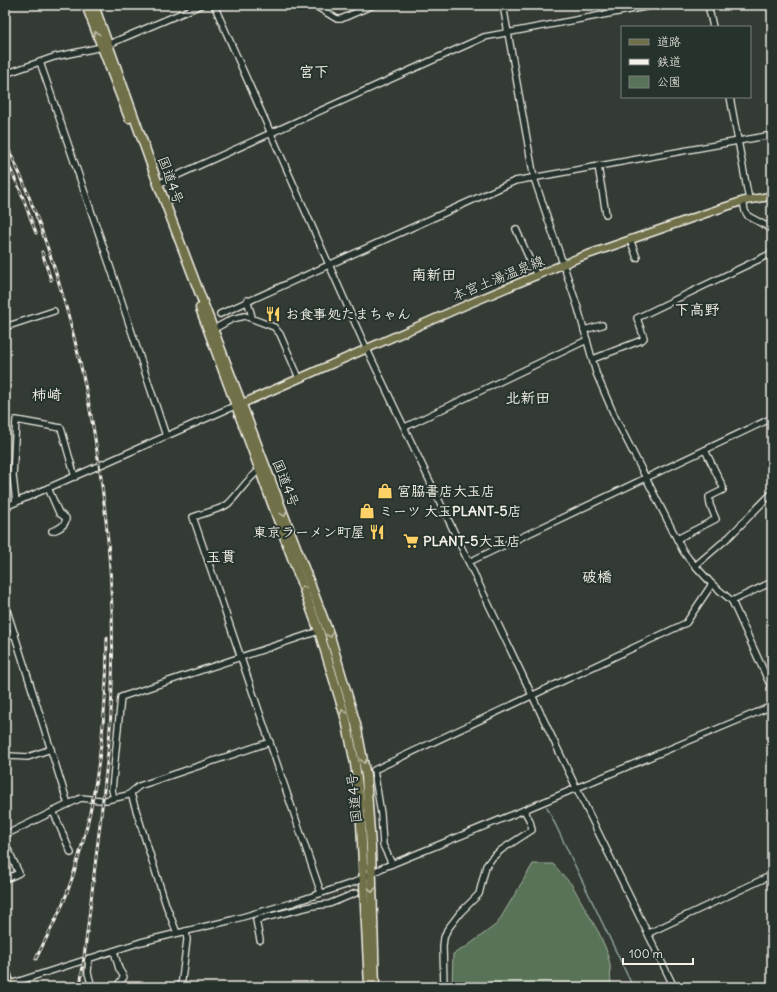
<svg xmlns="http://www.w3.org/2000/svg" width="777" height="992" viewBox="0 0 777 992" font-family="Delius,'Klee One',sans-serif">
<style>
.green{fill:#597359;stroke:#a6b2a0}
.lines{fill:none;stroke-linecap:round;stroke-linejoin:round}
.stream{stroke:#8ea2a0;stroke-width:1.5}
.minor-casing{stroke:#f4f1e8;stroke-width:8}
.major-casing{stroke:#f4f1e8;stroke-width:10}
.highway-casing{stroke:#f4f1e8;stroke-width:11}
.minor{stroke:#26332d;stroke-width:5.5}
.major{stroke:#6f704a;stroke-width:7}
.highway{stroke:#6f704a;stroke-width:8}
.rail-casing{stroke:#f4f1e8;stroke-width:3}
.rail{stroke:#26332d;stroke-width:1.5;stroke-dasharray:4.5;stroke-linecap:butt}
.oneway{stroke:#bfbda9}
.labels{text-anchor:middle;stroke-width:4;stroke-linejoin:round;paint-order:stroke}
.street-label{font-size:14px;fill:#f4f1e8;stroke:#26332d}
.poi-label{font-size:14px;font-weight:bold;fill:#f4f1e8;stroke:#26332d;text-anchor:start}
.neighbourhood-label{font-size:15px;font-weight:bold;fill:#f4f1e8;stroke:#26332d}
</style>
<rect width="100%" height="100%" fill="#333b34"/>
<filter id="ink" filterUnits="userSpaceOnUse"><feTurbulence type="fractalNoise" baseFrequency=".025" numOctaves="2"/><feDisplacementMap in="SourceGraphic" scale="8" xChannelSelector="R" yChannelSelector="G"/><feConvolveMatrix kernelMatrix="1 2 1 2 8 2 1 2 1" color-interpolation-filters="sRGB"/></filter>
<g filter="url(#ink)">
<polygon class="green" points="533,864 553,864 572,885 599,933 606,949 610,964 611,987 452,987 453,954 466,947 497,924"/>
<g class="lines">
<g class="stream">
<polyline points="5,615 10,630"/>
<polyline points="547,807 633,987"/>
</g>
<defs>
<g id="minor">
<polyline points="214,5 362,339 573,781 674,987"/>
<polyline points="314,5 337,19 341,19 373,5"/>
<polyline points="503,5 534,178 578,308 596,373 615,417 683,551 689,559 712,584 732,601 772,689"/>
<polyline points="708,5 713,27"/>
<polyline points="40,62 112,272 166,436"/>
<polyline points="5,74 54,57 102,47 201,5"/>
<polyline points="730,97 749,200"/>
<polyline points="598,166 606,214"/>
<polyline points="158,184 484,37 656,5"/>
<polyline points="743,201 745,211 748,216 772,229"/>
<polyline points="516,229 537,276"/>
<polyline points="630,239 637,258"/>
<polyline points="247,300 251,313 252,318"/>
<polyline points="220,314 515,181 772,135"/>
<polyline points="5,327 54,311"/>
<polyline points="214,329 232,319 245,316 274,327 280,334 299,378"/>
<polyline points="584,330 602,325"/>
<polyline points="593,359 642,340 644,338 637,318 772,253"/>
<polyline points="405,427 587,340"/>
<path d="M260,470c-14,9 -20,23 -32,34 -6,5 -27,10 -35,13l128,376"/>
<path d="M48,488l11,25 7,5c0,8 -7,11 -14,13"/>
<polyline points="16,502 13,476 16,420 61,428 75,477"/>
<polyline points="5,507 239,404"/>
<polyline points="677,539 716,519 710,505 709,497 723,490 723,487 705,450"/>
<polyline points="469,562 772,418"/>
<polyline points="695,566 730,536 772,493"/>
<polyline points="732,601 772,582"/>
<polyline points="5,604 68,804"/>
<polyline points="5,637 15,634"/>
<polyline points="5,758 9,756 28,757 51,749"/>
<polyline points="131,794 166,905 177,933"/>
<polyline points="114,798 112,790 121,697 319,631"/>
<polyline points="106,800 128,795 139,786 270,742"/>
<polyline points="53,811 71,853"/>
<polyline points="5,835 81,798 100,800"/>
<polyline points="5,843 19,873 6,879 5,878"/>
<polyline points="392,864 383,845 381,814 374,770 686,623 712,584"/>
<polyline points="649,933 772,875"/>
<polyline points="260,940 256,920 312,906 329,904 356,893"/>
<polyline points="114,951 119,969 124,977 116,987"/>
<polyline points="89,958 88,973 92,987"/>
<polyline points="10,984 141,942 232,920 295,902 355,882 382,868 524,810 772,706"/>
<polyline points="181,987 187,940 186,931"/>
<polyline points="444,987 443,946 444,938 447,930 460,913 479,894 486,866 492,858 501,850 532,830 530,821 524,810"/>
</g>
<g id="major">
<polyline points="241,404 466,305 578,258 704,214 743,201 772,196"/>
<polyline points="5,968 11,987"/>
</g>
<g id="highway">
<polyline points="86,5 129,118"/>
<polyline points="94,5 158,184 330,636 356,724 366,776 371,847 375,987"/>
<polyline points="200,308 319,631 346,720 355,764 360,803 369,987"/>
</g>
</defs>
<use href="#minor" class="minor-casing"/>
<use href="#major" class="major-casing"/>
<use href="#highway" class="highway-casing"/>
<use href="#minor" class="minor"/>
<use href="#major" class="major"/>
<use href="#highway" class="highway"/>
<defs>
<g id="rail">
<path d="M5,142c7,15 15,31 21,47 62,154 91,331 86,496 -1,53 -8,104 -14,156 -6,49 -11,97 -18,146"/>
<polyline points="5,157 20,190 36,233"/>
<polyline points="42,252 51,280"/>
<path d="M36,959c10,-22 23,-43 31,-66 29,-80 40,-169 40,-255"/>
</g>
</defs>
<use href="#rail" class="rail-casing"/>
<use href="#rail" class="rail"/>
</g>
<defs><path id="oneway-chevron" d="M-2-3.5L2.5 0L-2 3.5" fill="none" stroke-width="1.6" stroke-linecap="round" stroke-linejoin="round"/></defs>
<g class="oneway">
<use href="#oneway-chevron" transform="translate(96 34) rotate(-110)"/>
<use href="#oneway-chevron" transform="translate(284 514) rotate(70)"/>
<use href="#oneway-chevron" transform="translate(303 588) rotate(-111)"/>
<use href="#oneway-chevron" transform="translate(330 635) rotate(70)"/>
<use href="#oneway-chevron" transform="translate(343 712) rotate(-107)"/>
<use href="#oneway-chevron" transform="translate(364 761) rotate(80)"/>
<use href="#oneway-chevron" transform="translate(372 890) rotate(89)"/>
</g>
</g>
<defs>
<symbol id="restaurant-bare" viewBox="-9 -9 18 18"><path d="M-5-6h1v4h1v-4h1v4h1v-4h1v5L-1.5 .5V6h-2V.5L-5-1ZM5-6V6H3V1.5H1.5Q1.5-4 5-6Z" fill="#ffd166" stroke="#26332d" stroke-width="2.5" paint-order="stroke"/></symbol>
<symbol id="shop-bare" viewBox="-9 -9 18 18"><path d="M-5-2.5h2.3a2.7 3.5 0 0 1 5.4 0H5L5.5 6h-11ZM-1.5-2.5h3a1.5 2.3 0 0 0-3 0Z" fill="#ffd166" stroke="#26332d" stroke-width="2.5" paint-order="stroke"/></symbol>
<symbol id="supermarket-bare" viewBox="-9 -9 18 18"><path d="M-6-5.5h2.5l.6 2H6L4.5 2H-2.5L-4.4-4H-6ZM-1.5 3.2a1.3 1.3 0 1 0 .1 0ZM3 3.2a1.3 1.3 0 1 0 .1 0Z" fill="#ffd166" stroke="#26332d" stroke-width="2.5" paint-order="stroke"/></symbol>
</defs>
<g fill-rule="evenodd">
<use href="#restaurant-bare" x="262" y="303" width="22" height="22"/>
<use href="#shop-bare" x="374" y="480" width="22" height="22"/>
<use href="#shop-bare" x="356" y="500" width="22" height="22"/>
<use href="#restaurant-bare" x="366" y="521" width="22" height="22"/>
<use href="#supermarket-bare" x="400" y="530" width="22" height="22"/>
</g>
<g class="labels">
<g class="street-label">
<text transform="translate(171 180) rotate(70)" y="5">国道4号</text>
<text transform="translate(498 278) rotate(-22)" y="5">本宮土湯温泉線</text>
<text transform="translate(286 483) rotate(69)" y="5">国道4号</text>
<text transform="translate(354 798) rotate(-96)" y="5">国道4号</text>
</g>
<g class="poi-label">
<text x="285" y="319">お食事処たまちゃん</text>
<text x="397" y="496">宮脇書店大玉店</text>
<text x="379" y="516">ミーツ 大玉PLANT-5店</text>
<text x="365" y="537" text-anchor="end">東京ラーメン町屋</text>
<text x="423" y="546">PLANT-5大玉店</text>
</g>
<g class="neighbourhood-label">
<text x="314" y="77">宮下</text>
<text x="434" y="280">南新田</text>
<text x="697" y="315">下高野</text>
<text x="47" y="400">柿崎</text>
<text x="528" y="403">北新田</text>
<text x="221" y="562">玉貫</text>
<text x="597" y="582">破橋</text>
</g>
</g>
<rect width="777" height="992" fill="none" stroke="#26332d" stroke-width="20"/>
<rect x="10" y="10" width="757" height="972" fill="none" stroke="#f4f1e8" stroke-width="1.5" filter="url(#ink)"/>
<rect x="621" y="26" width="130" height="72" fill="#26332d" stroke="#787f78"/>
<rect x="629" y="39" width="20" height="6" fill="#6f704a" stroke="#787f78"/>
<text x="657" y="46" font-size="12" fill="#f4f1e8">道路</text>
<rect x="629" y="59" width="20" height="6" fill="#f4f1e8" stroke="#787f78"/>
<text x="657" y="66" font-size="12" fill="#f4f1e8">鉄道</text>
<rect x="629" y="76" width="20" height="12" fill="#597359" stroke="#787f78"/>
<text x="657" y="86" font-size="12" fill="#f4f1e8">公園</text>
<path d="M623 958v6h70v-6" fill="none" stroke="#f4f1e8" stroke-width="2"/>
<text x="629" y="958" font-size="12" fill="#f4f1e8" stroke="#26332d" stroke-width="3" paint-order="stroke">100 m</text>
</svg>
